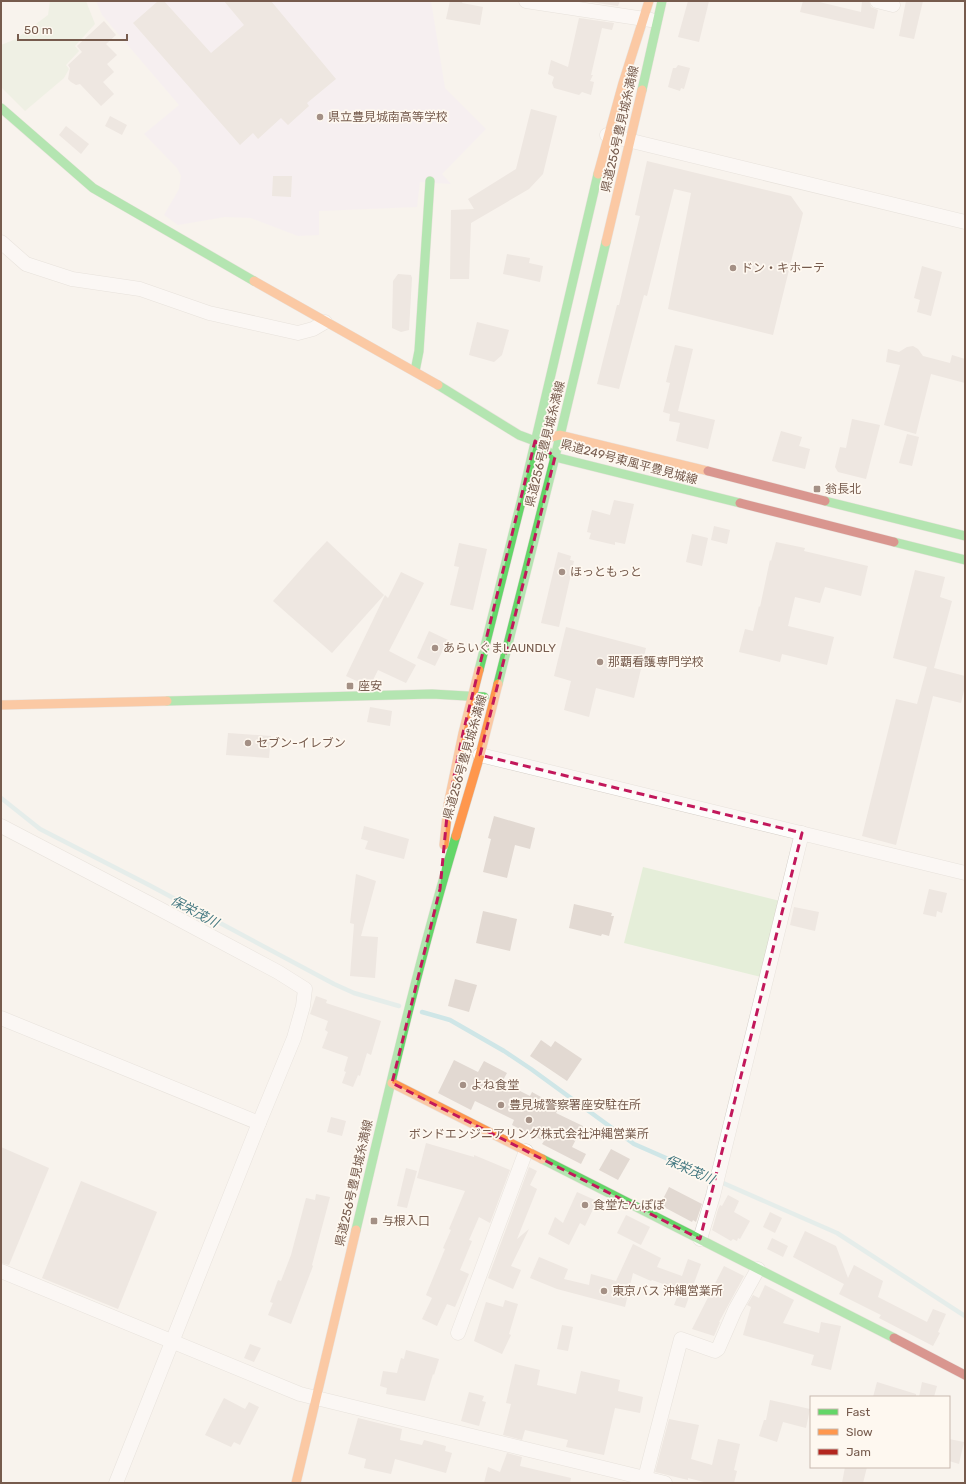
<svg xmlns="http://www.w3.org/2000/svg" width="966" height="1484" viewBox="0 0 966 1484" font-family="Rubik,'Noto Sans JP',sans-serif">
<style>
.education{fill:#f4ecf4}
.green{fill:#e5eed9}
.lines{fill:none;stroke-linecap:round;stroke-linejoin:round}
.stream{stroke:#cfe6e7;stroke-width:4.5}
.building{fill:#e2d9d2}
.street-casing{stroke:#d5cfc8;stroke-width:15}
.fast-casing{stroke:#d7d0ca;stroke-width:10}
.slow-casing{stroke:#d7d0ca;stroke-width:10}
.jam-casing{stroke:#d7d0ca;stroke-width:10}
.street{stroke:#fefdfc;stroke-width:14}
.fast{stroke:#63d668;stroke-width:9}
.slow{stroke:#ff974d;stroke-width:9}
.jam{stroke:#b3261e;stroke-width:9}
.marked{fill:none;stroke:#c2185b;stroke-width:3;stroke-dasharray:8 5;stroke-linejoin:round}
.poi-dot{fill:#a49085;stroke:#fef8f0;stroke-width:1.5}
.labels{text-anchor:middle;stroke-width:3.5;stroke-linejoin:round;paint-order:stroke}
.poi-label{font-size:12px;fill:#765b4d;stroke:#fef8f0;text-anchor:start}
.street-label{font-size:12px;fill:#765b4d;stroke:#fef8f0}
.water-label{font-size:13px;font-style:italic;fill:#447881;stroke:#fef8f0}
</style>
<rect width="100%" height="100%" fill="#f8f3ed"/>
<polygon class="education" points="96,1 431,1 445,88 486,129 442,174 451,184 420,182 417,207 319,211 319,235 298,236 251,218 225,217 178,225 164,215 179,189 181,176 177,168 144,134 179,105 102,15"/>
<g class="green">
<polygon points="50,1 86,1 95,24 75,46 79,51 66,65 69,69 64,78 25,111 1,87 1,45 16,39 48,15"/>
<polygon points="643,867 780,901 761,977 624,943"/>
</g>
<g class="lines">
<g class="stream">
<polyline points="1,798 40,829 149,885 334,984 354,993 399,1006"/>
<polyline points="422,1012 450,1020 504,1051 531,1069 634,1144 837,1233 965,1316"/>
</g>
</g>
<g class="building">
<polygon points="158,1 164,1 211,53 244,25 224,1 271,1 336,79 307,103 309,106 288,125 281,118 258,139 253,133 240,145 133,23"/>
<polygon points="450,1 463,1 462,3 483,7 480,25 446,19"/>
<polygon points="583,1 620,1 618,6"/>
<polygon points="688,1 709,1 699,42 678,37"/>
<polygon points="803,1 815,1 861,12 862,1 869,1 871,7 878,10 874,29 800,12"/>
<polygon points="906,1 923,1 914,39 899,36"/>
<polygon points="579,18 614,23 612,30 602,28 591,75 593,75 590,81 594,82 591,95 582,92 579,95 554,88 552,83 554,77 548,74 551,60 568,67"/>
<polygon points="104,21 116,35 106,44 117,55 107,64 114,72 103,82 114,94 101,106 80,84 76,85 71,82 68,79 70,68 68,65 82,52 77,46"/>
<polygon points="678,65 690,68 684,89 681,88 680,91 668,87 673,68 676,68"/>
<polygon points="531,109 557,116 543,174 529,189 471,223 469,279 450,279 451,210 474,209 468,199 516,169"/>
<polygon points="110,116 127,125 122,135 105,126"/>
<polygon points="66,126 89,144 81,154 59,135"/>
<polygon points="647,161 791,196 803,213 773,335 668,309 691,193 674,189 647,296 644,295 619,389 597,384 617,305 619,305 640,216 635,215"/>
<polygon points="273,176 292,176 291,197 272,196"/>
<polygon points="507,254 530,258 529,263 543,266 540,282 503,274"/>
<polygon points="922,266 942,272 931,316 917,312 920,300 914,298"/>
<polygon points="398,274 411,275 412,278 409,330 401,332 392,328 393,281"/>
<polygon points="477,322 509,330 502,355 494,362 469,355"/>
<polygon points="675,345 693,349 678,411 715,420 708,449 676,441 680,423 669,421 670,414 663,412 670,383 666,382"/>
<polygon points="913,346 918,349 923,356 950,363 952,355 965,359 965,383 931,374 916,434 884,425 900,365 886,362 888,349 899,352 907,347"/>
<polygon points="852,419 880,425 866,479 838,472 835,467 840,447 846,448"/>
<polygon points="781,431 802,437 799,446 810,449 805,469 772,461"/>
<polygon points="907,434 919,437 912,466 899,463"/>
<polygon points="614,500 634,504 625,544 615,542 615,545 589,539 591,533 587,532 592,510 610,515"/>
<polygon points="714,526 730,530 727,544 711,540"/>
<polygon points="692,534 708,538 702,566 686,562"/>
<polygon points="327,541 384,595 332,653 273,601 311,558"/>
<polygon points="776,542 805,548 804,551 868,566 861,596 825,587 820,603 795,597 788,626 834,637 827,665 782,654 780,662 739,652 745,629 753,631 759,606 760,607 770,560 771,561"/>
<polygon points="459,543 487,549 473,610 450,605 459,567 454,566"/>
<polygon points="558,552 571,556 570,560 574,561 559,627 541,623"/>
<polygon points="915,570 945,577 940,597 952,601 934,668 965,676 965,686 961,703 933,696 896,845 862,836 896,699 917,704 927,667 893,658"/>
<polygon points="401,572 424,583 389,651 416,665 406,683 378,670 371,684 363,684 346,676 385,595 388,598"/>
<polygon points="566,627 646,648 634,698 596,688 589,717 564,710 571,681 554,676"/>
<polygon points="429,631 448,640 435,666 417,658"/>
<polygon points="370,707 392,711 390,726 367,722"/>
<polygon points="228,733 271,736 269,758 226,755"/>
<polygon points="494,816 535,828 530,849 515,845 507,878 483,872 491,839 488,838"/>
<polygon points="364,826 409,839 404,859 365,849 368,841 361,839"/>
<polygon points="356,874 376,881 361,936 378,937 375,978 350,976 354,924 350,923"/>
<polygon points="929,889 947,893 942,913 937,911 936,917 923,914"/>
<polygon points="574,904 612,913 611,916 614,916 609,936 602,934 601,936 569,928"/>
<polygon points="794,907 819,912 815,931 790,925"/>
<polygon points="483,911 517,919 510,951 476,943"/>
<polygon points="455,979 477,985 469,1012 448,1006"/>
<polygon points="316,996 327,1000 326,1003 381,1021 371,1055 367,1053 360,1076 358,1075 353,1087 342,1083 346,1072 344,1071 348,1057 322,1048 328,1032 325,1030 328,1021 310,1014"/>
<polygon points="541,1040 551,1047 555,1041 582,1059 567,1081 530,1056"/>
<polygon points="454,1060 478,1072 484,1061 507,1073 502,1082 530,1096 532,1092 559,1107 556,1113 583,1126 572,1147 586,1154 581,1164 542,1144 544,1141 512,1125 514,1120 475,1101 471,1110 438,1093"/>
<polygon points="331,1117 346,1121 342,1136 327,1132"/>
<polygon points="426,1143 474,1157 474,1155 510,1170 490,1223 479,1217 469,1240 472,1241 460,1270 469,1274 455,1307 447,1304 437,1326 422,1319 432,1298 426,1295 445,1249 443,1248 451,1230 449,1229 465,1191 417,1178"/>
<polygon points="1,1147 49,1168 9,1265 1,1263"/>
<polygon points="611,1149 630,1159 618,1180 599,1170"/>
<polygon points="529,1167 537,1171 530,1185 537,1189 517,1239 529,1229 511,1266 521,1270 513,1289 488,1278"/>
<polygon points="406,1168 417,1171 407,1208 397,1206"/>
<polygon points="81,1181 157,1212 118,1309 42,1278"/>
<polygon points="669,1187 702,1204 696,1222 693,1220 692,1222 660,1205"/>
<polygon points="577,1192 597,1201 585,1226 580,1223 569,1245 548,1234 555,1217 563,1223"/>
<polygon points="316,1194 330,1197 312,1265 313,1266 291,1324 268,1315 273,1303 270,1302 278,1280 281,1281 291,1255 306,1198 315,1200"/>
<polygon points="728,1195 739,1201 734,1212 750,1221 740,1239 738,1238 737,1241 733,1239 731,1241 712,1230 718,1209 720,1205 722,1206"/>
<polygon points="770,1212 782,1218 775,1233 763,1227"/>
<polygon points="626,1215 650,1227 641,1245 617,1233"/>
<polygon points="805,1231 836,1246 848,1278 854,1265 883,1281 878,1297 927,1322 933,1309 946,1314 938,1332 940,1333 933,1346 879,1318 881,1315 839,1294 844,1284 793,1257"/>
<polygon points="772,1238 788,1246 783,1257 767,1249"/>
<polygon points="633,1244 661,1258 657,1267 682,1276 688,1259 701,1264 685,1308 674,1305 680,1290 652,1280 651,1281 633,1273 625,1307 557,1289 530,1278 539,1257 568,1269 564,1279 589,1285 591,1274 616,1281"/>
<polygon points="724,1266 744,1276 719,1322 720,1322 714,1336 692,1329"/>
<polygon points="765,1285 794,1300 783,1323 819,1333 821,1322 841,1326 831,1370 811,1365 814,1355 743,1335 751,1307 747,1305 753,1295 759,1298"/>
<polygon points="505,1300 518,1304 509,1334 511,1335 502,1354 474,1341 486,1302 503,1307"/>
<polygon points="562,1325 573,1327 568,1351 557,1349"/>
<polygon points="250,1344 261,1348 254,1362 244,1358"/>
<polygon points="406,1350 439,1359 434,1375 433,1374 425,1401 386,1394 387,1388 380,1386 383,1371 397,1373 401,1358 404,1359"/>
<polygon points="515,1364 540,1370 537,1385 576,1394 581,1371 620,1380 618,1391 643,1397 640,1413 615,1408 604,1455 566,1447 568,1440 525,1430 522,1440 503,1435 511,1404 506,1403"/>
<polygon points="877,1382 916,1394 916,1397 873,1397"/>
<polygon points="922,1382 937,1386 934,1397 919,1397"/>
<polygon points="469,1392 484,1396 482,1401 486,1402 479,1426 461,1421"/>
<polygon points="224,1398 245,1409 249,1402 259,1407 240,1445 234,1442 231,1447 205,1435"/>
<polygon points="770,1400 810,1409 806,1428 783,1422 777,1442 759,1436 764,1420 766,1420"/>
<polygon points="358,1418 402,1429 400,1440 422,1445 424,1440 446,1446 445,1451 452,1453 446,1473 395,1459 391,1474 364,1468 366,1459 348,1454"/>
<polygon points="669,1419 699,1425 691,1459 712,1465 718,1439 740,1444 734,1470 737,1471 734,1483 708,1483 688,1478 688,1480 655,1472"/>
<polygon points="949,1439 964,1442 959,1464 949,1461"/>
<polygon points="507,1453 522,1457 520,1466 571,1478 570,1483 484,1483 488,1467 500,1472"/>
<polygon points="845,1467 867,1467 863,1483 842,1483"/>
</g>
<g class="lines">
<defs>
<g id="street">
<polyline points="526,1 651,20"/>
<polyline points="877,1 893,5"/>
<polyline points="607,135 965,222"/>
<polyline points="1,242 26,264 72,279 140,289 209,313 298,333 313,329 325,322"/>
<polyline points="480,755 965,873"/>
<polyline points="1,826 158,908 278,972 305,989 303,1006 294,1038 259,1123 116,1483"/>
<polyline points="1,1018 259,1123"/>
<polyline points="700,1239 713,1196 802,833"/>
<polyline points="1,1271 300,1394 665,1483"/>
<polyline points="458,1333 526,1151"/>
<polyline points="645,1478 681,1339 715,1351 718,1349 735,1310 758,1269"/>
</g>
<g id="fast">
<polyline points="642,90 662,1"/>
<polyline points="1,108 93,188 254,281"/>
<polyline points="415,371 419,351 430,181"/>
<polyline points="438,385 519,435 535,441 555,457 740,503"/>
<polyline points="825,501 965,536"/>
<polyline points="894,542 965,560"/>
<polyline points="479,670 522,498 598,174"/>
<polyline points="498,684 555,457 606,242"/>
<polyline points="167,701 432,694 484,697"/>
<polyline points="542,1159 894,1338"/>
<path d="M356,1230c31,-131 61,-264 100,-394"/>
</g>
<g id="slow">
<polyline points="598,174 623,83 649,1"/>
<polyline points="606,242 642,90"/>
<polyline points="254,281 438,385"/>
<polyline points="548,438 560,435 708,471"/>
<polyline points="1,705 167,701"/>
<polyline points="456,836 480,755 498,684"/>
<polyline points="444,845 448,805 463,733 479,670"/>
<polyline points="392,1083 542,1159"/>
<polyline points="296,1483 356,1230"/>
</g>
<g id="jam">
<polyline points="708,471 825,501"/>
<polyline points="740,503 894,542"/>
<polyline points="894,1338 965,1375"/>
</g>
</defs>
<use href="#street" class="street-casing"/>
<use href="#fast" class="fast-casing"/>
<use href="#slow" class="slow-casing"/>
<use href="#jam" class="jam-casing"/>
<use href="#street" class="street"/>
<use href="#fast" class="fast"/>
<use href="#slow" class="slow"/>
<use href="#jam" class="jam"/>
</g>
<path d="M0 0H966V1484H0ZM535,441l20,16 -75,298 322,78 -102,406 -308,-156 48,-194 8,-84 15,-72z" fill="#f8f3ed" fill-opacity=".55" fill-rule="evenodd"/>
<path class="marked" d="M535,441l20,16 -75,298 322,78 -102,406 -308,-156 48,-194 8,-84 15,-72z"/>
<g class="poi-dot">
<circle cx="320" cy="117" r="4"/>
<circle cx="733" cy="268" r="4"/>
<rect x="813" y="485" width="8" height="8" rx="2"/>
<circle cx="562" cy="572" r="4"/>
<circle cx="435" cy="648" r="4"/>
<circle cx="600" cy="662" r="4"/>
<rect x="346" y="682" width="8" height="8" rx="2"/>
<circle cx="248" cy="743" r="4"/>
<circle cx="463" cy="1085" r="4"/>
<circle cx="501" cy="1105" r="4"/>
<circle cx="529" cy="1120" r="4"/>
<circle cx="585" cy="1205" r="4"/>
<rect x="370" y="1217" width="8" height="8" rx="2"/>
<circle cx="604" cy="1291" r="4"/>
</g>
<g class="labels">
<g class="poi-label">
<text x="328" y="121">県立豊見城南高等学校</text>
<text x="741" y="272">ドン・キホーテ</text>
<text x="825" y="493">翁長北</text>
<text x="570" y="576">ほっともっと</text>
<text x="443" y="652">あらいぐまLAUNDLY</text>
<text x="608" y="666">那覇看護専門学校</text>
<text x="358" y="690">座安</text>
<text x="256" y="747">セブン-イレブン</text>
<text x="471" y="1089">よね食堂</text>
<text x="509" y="1109">豊見城警察署座安駐在所</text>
<text x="529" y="1138" text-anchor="middle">ボンドエンジニアリング株式会社沖縄営業所</text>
<text x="593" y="1209">食堂たんぽぽ</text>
<text x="382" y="1225">与根入口</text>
<text x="612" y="1295">東京バス 沖縄営業所</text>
</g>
<g class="street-label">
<text transform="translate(620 129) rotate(-77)" y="4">県道256号豊見城糸満線</text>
<text transform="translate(545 444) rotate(-76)" y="4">県道256号豊見城糸満線</text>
<text transform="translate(629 462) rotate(15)" y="4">県道249号東風平豊見城線</text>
<text transform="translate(465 757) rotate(-74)" y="4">県道256号豊見城糸満線</text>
<text transform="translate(354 1183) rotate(-77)" y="4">県道256号豊見城糸満線</text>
</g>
<g class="water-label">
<text transform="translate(195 911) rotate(28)" y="5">保栄茂川</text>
<text transform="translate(690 1169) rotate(24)" y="5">保栄茂川</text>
</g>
</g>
<rect width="966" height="1484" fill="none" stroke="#765b4d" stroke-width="4"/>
<rect x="810" y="1396" width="140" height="72" fill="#fef8f0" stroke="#c8b9af"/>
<rect x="818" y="1409" width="20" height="6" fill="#63d668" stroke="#c8b9af"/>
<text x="846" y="1416" font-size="12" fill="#765b4d">Fast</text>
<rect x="818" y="1429" width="20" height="6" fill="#ff974d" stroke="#c8b9af"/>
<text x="846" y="1436" font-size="12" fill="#765b4d">Slow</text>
<rect x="818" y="1449" width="20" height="6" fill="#b3261e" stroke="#c8b9af"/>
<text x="846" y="1456" font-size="12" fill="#765b4d">Jam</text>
<path d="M18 34v6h109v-6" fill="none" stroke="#765b4d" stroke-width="2"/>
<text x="24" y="34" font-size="12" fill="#765b4d" stroke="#fef8f0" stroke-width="3" paint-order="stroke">50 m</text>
</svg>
